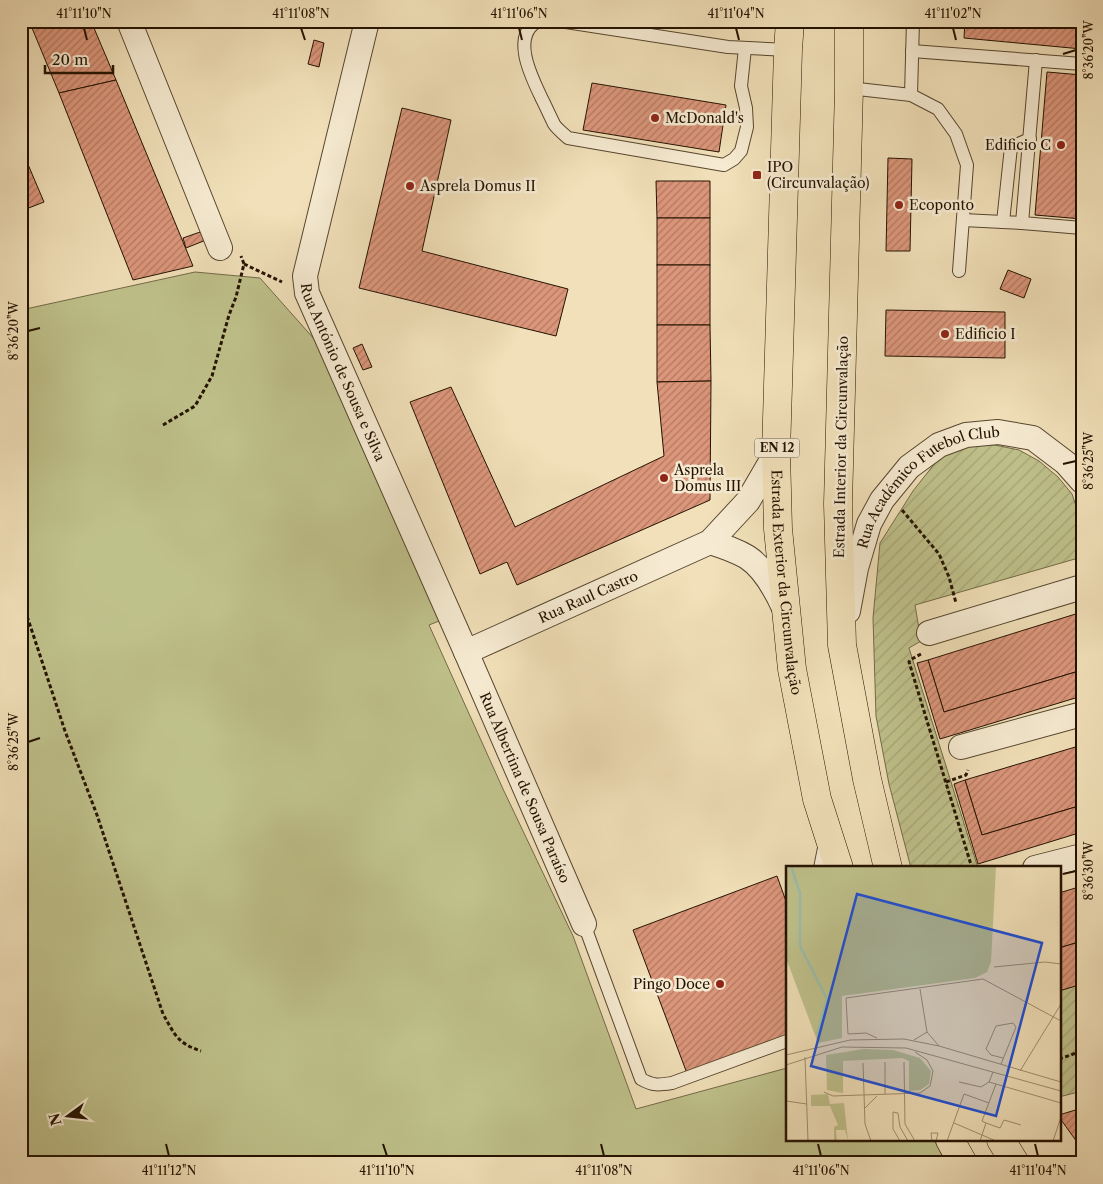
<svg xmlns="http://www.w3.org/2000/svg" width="1103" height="1184" viewBox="0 0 1103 1184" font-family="'Libre Caslon Text',serif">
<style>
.grass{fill:#bfc18b;stroke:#726a46}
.garden{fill:url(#garden-furrows);stroke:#726a46}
.building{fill:url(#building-hatch);stroke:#241200}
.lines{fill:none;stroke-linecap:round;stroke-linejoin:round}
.service-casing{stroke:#57462e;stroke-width:14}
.minor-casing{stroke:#57462e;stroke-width:26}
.primary-casing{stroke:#241200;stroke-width:29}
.path{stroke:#241200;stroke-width:3;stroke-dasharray:4 2.5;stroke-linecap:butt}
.service{stroke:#f6ebd2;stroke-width:12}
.minor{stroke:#f6ebd2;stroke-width:24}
.primary{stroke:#f1e0b9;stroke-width:28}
.ticks{fill:none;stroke:#241200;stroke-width:2}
.poi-dot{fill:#8f2418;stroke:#f6ebd2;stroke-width:2}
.labels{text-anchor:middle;stroke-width:5;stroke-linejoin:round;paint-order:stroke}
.shield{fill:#f6ebd2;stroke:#63533f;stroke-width:1}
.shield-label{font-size:12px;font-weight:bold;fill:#241200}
.poi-label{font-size:14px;fill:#241200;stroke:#f6ebd2;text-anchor:start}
.street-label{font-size:14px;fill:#241200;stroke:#f6ebd2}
.inset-river{fill:none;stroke:#9bbdac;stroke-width:2.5}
.inset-road{fill:none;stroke:#9f8e6f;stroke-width:1}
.view{fill:#1d4ed8;fill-opacity:0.15;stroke:#1d4ed8;stroke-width:2.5}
.inset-edge{fill:none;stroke:#241200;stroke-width:2.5}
.neatline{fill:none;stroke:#241200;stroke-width:2}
.ticks-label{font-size:12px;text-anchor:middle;fill:#241200}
</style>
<defs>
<pattern id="garden-furrows" width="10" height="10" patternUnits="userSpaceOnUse" patternTransform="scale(1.25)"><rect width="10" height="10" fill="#bfc18b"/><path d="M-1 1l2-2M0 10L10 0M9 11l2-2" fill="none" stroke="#a4a576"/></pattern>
<pattern id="building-hatch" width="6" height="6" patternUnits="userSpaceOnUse" patternTransform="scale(1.25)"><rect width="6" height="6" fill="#dc967b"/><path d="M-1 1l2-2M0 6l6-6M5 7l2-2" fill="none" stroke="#b27962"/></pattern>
</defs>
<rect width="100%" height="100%" fill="#f1e0b9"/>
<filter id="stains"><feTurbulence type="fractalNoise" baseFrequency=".004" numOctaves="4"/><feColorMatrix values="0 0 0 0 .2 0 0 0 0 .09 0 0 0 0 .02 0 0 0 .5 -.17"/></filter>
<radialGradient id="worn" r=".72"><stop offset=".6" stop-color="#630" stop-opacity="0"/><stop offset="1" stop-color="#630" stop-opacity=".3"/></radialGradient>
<polygon class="grass" points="195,272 260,278 315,340 439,621 429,625 503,789 573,936 636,1109 787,1068 787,1140 934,1140 946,1163 21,1163 21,310"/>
<g class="garden">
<polygon points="990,444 1019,450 1039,461 1058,477 1072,494 1082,524 1082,557 915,605 921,641 909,648 978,868 911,868 889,784 876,716 873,618 880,543 913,491 939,458 960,446"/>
<polygon points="1082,984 1082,1091 1059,1097 1059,991"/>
</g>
<g class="building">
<polygon points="30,21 54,21 32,28"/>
<polygon points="54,21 91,21 116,80 59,93 32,28"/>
<polygon points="965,21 1082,21 1082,49 964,38"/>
<polygon points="314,40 324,43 319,67 308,64"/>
<polygon points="1047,72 1082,75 1082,219 1035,215"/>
<polygon points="116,80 193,266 133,280 59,93"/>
<polygon points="592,83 726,105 719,152 583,130"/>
<polygon points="402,108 451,120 422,251 568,289 556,336 359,288"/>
<polygon points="21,148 44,202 21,211"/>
<polygon points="888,158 912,159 910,251 886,251"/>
<polygon points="656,181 710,181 710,218 657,218"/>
<rect x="657" y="218" width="53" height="47"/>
<polygon points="203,231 206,240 186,248 183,238"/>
<rect x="657" y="265" width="53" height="60"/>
<polygon points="1008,270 1031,279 1024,298 1000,289"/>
<polygon points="886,310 1005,312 1005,358 885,356"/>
<polygon points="657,325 710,325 711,381 657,382"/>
<polygon points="362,344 372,367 363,370 353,348"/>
<polygon points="711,381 710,500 517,585 507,562 480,574 410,402 451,387 515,527 664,456 657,382"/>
<polygon points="1082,612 1082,670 944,712 928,660"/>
<polygon points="928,660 944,712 1082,670 1082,696 940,739 917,663"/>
<polygon points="1082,745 1082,805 982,835 965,780"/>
<polygon points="965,780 982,835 1082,805 1082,832 978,864 954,784"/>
<polygon points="777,876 787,904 787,1039 688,1076 633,930"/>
<polygon points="1082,886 1082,941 1059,948 1059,893"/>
<polygon points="1082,941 1082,984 1059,991 1059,948"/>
<polygon points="1082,1108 1082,1149 1059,1117 1059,1115"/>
</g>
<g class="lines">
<defs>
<g id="service">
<path d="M538,21c-28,15 -6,57 4,78 4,8 8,17 12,25 3,5 9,9 14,14l156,27 10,-6 7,-8 6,-24 -1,-19 -5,-22 4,-38"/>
<polyline points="553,21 566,22 728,47 788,50"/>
<polyline points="912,51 1082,64"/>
<polyline points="1036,60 1022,223 1082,228"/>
<polyline points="849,88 911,95 938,109 956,134 967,165 959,271"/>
<polyline points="911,95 913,21"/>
<polyline points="963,220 1003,222"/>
<polyline points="1022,223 1003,222 1011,147 1030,139"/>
<polyline points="820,868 825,843"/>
<path d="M584,924l57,155c12,7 18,6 31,4l115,-42"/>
</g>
<g id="minor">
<polyline points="129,21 220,248"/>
<path id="s1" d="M367,21l-62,255 2,17 159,359 118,272"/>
<path d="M710,542c13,4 25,8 37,15 17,11 30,35 38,53"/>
<path id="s2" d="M848,611l8,-43 13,-44 13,-24 27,-33 30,-22 27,-10 32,-3 35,6 33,25 16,18"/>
<polyline points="929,633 1082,587"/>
<path id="s3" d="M466,652l244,-110 38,-41 28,-48"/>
<polyline points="961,747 1082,714"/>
<polyline points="1035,868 1082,856"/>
</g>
<g id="primary">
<path id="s4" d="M790,21l-2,29 -12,403 2,76 14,140 25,130 22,69"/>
<polyline points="849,21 849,88 838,504 842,645 867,779 888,868"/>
<polyline points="950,1140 963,1163"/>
<polyline points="1001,1140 1015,1163"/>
</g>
</defs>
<use href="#service" class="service-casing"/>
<use href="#minor" class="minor-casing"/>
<use href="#primary" class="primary-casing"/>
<g class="path">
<polyline points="244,264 282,282"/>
<polyline points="163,425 195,406 212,376 229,315 236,297 244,264 241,256"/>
<polyline points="902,510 939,554 949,577 956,603"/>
<path d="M21,605l7,14 37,112 32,84 66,199c12,21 14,29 38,37"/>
<polyline points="921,654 910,660 909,662 972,868"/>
<polyline points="946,782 966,775 968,770"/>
<polyline points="1059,1059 1082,1051"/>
</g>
<use href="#service" class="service"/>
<use href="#minor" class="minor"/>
<use href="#primary" class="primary"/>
</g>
<path class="ticks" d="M84,28l3,12M301,28l4,12M519,28l3,12M736,28l3,12M953,28l3,12M1063,54l13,-4M28,331l12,-3M1063,464l13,-3M28,742l12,-4M1063,874l13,-3M166,1144l3,12M383,1144l4,12M601,1144l3,12M818,1144l3,12M1035,1144l3,12"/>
<g class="poi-dot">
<circle cx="655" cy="118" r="5"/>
<circle cx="1061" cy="145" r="5"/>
<rect x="752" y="170" width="10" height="10" rx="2.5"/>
<circle cx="410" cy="186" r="5"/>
<circle cx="899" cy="205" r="5"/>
<circle cx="945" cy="334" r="5"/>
<circle cx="664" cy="478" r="5"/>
<circle cx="720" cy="984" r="5"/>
</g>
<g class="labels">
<rect class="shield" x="754.5" y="438.5" width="45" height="19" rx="4"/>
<g class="shield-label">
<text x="777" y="452">EN 12</text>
</g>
<g class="poi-label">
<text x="665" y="123">McDonald's</text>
<text x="1051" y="150" text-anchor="end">Edificio C</text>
<text x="767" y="172">IPO<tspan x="767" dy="16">(Circunvalação)</tspan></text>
<text x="420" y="191">Asprela Domus II</text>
<text x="909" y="210">Ecoponto</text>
<text x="955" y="339">Edificio I</text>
<text x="674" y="475">Asprela<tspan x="674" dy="16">Domus III</tspan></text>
<text x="710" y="989" text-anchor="end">Pingo Doce</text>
</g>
<g class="street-label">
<text dy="5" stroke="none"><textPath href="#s1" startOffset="366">Rua António de Sousa e Silva</textPath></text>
<text transform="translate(841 447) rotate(-89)" y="5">Estrada Interior da Circunvalação</text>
<text dy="5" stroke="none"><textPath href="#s2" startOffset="162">Rua Académico Futebol Club</textPath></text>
<text dy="5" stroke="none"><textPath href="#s4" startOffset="562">Estrada Exterior da Circunvalação</textPath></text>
<text dy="5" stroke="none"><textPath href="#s3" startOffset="134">Rua Raul Castro</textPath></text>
<text dy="5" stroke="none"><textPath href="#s1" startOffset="820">Rua Albertina de Sousa Paraíso</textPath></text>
</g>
</g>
<g transform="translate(786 866)">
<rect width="275" height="275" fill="#f1e0b9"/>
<path d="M0,0h213l-3,1 -5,95 -4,10 -12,6 -133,18v42l-24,5 -32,-85z" fill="#bfc18b"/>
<path d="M78,183l29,1 27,8 11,13 -2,13 -9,6 -11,1v-30l-7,-3 -59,3v32l-16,-3 -1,-35zM42,228l2,10 14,-1 4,38 -3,-11h-9l1,11h-3v-14l4,-2 -8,-19h-19v-11z" fill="#bfc18b"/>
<path class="inset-river" d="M5,0l9,27v53l27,53 -10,36"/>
<path class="inset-road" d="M222,0h29M208,101l51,-5 16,2M134,123l7,43 12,14M91,172l-11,-5 -18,1 -2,-36 137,-19 78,42M128,174l13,-8M0,189l64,-15 54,-1 35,7 122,36M19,191l3,84M99,196v32M118,196l1,62 10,17M77,197l2,61 6,17M215,198l15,-37 -3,-4 -17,3 -10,23 5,6 12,3M0,199l56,-18 64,1 155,43M234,205l41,-67M173,216l22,5 8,-5 4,-10M203,216l72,21M38,226l9,4 87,-3 10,-7 3,-15 -6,-11 -12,-8M0,235l21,3M78,243l13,-13M168,257l42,18M200,257l14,5 4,-8 17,5M114,275l-7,-12v-17l5,1 2,14 8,14M146,275l-1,-8h7l-2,8M161,275l17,-47 25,9M194,275l6,-18 -4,-2 14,-37M267,275l8,-24"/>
<path class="view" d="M71,28l185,49 -46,173 -185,-50z"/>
<rect width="275" height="275" class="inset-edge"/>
</g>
<rect width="1103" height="1184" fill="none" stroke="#f1e0b9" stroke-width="55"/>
<g transform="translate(68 1116) rotate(255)" stroke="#f6ebd2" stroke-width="4" paint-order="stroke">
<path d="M0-4L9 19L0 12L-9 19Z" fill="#241200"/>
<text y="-8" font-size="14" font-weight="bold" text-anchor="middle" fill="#241200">N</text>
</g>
<path d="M45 65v8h68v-8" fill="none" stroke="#241200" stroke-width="2.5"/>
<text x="52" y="65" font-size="15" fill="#241200" stroke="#f6ebd2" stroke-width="4" paint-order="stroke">20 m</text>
<rect x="28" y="28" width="1048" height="1128" class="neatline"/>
<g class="ticks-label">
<text x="84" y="18">41°11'10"N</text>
<text x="301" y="18">41°11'08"N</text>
<text x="519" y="18">41°11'06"N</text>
<text x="736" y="18">41°11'04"N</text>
<text x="953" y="18">41°11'02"N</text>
<text transform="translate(1089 50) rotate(-90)" y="4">8°36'20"W</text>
<text transform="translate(14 331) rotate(-90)" y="4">8°36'20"W</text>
<text transform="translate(1089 461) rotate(-90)" y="4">8°36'25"W</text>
<text transform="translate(14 742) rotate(-90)" y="4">8°36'25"W</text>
<text transform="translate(1089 871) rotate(-90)" y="4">8°36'30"W</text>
<text x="169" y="1175">41°11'12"N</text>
<text x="387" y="1175">41°11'10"N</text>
<text x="604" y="1175">41°11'08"N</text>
<text x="821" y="1175">41°11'06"N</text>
<text x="1038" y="1175">41°11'04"N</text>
</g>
<rect width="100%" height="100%" filter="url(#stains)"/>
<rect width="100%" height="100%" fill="url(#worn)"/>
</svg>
